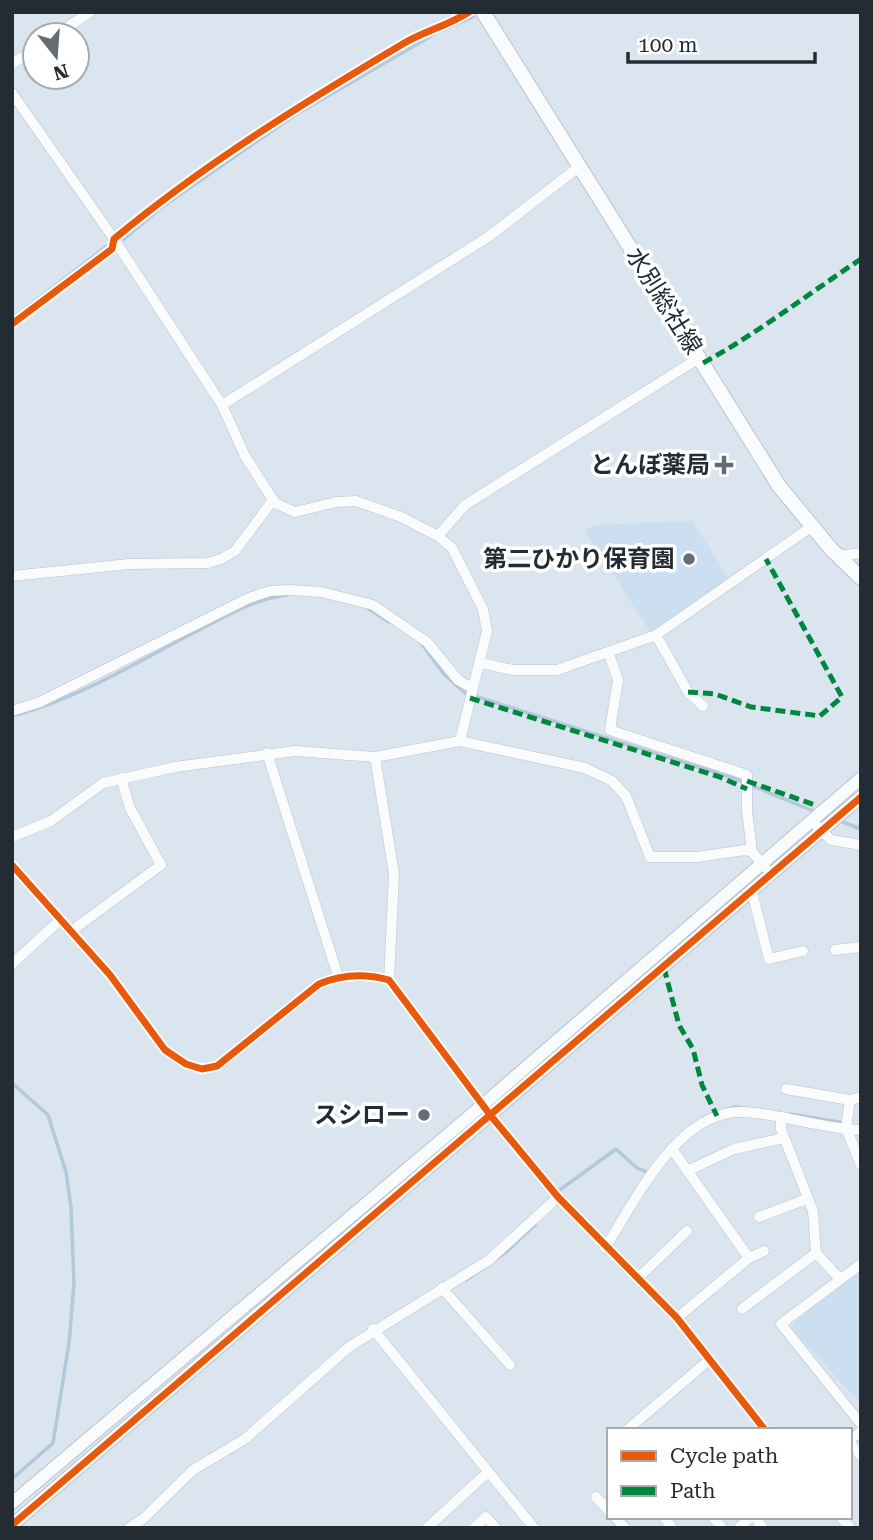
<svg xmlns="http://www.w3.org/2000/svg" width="873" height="1540" viewBox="0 0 873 1540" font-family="'Roboto Serif','Noto Sans JP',serif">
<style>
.built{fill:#ccdff0}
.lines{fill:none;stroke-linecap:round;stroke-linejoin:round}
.stream{stroke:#b2c8db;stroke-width:3.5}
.minor-casing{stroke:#bac3ca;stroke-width:11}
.tertiary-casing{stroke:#bac3ca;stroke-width:14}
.secondary-casing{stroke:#bac3ca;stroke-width:16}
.minor{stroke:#f9fbfd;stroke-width:10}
.tertiary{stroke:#f9fbfd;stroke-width:12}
.secondary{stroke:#f9fbfd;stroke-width:14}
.quiet{stroke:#00873e;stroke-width:5;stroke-dasharray:10 5;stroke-linecap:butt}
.cycleway-casing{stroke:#fff;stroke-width:11}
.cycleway{stroke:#e8590c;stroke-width:7}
.poi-dot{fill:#646d75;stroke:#fff;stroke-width:2.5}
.labels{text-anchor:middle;stroke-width:7;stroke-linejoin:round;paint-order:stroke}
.street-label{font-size:24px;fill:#242c33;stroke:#fff}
.poi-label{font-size:24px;font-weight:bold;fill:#242c33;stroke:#fff;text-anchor:end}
</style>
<rect width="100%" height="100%" fill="#dae5ef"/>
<g class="built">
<polygon points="692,521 730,580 651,633 584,530 597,525"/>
<polygon points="861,1270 861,1404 792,1329 793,1323"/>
</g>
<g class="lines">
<g class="stream">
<polyline points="124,239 162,207 295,115 438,32 473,17"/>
<polyline points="12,319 107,246"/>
<polyline points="366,607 389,622"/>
<polyline points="422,644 444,674 465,693 733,778 816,812"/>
<path d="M12,716c63,-16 124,-53 181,-83 30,-15 60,-34 94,-38"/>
<polyline points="840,821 861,829"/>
<polyline points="12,1083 48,1115 66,1172 71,1207 74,1284 69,1343 53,1443 12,1479"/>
<polyline points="790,1114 845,1123"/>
<polyline points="703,1118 735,1107 762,1110"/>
<polyline points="557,1192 616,1149 637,1168 649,1173"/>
<polyline points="466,1280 506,1252 535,1225"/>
</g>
<defs>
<g id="minor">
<polyline points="56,35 90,12"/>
<polyline points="12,64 35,49"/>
<polyline points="12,93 114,239 222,405 245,456 275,503 295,512 336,502 356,501 401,517 438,536 452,548 483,609 487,631 460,741"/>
<polyline points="222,405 488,237 579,167"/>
<polyline points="438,536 465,505 699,358"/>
<polyline points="838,556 861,553"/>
<polyline points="12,576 129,564 208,563 221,559 235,551 273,500"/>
<polyline points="656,635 688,692 703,706"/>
<polyline points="609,654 618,680 610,730 747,775 747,811 752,852"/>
<polyline points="481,663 513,670 557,670 656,635 811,527"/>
<polyline points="12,711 40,702 249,598 270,591 290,590 321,592 373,605 427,642 458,680 472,688"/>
<polyline points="267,753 338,976"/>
<polyline points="375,757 394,874 389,980"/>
<polyline points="812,821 831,840 861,845"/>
<polyline points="12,837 51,821 103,783 175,767 295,751 375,757 460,741 585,768 612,781 626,796 650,857 697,857 745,850 752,852 765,867"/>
<path d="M12,865l98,110 55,75 21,14 16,5 15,-3 102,-82c23,-10 45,-11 70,-4l102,136 67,81 119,121 88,112"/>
<polyline points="752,892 769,959 803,951"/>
<polyline points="70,932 161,865 130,808 121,778"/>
<polyline points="835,950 861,947"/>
<polyline points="12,964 59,921"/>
<polyline points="786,1089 850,1100 861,1097"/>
<polyline points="850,1100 846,1128 861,1165"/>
<polyline points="781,1117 781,1129 813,1211 816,1253 840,1279"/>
<polyline points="672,1149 749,1258"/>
<polyline points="687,1171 734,1149 784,1138"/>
<polyline points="759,1217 807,1199"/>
<path d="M605,1248c30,-47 74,-140 139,-136 39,2 78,17 117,18"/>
<polyline points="861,1264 781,1324 861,1424"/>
<polyline points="637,1279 687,1231"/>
<polyline points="442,1288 510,1365"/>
<polyline points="742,1309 816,1253"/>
<polyline points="677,1318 749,1258 764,1251"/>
<polyline points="373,1329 534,1528"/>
<polyline points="627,1430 708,1361"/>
<polyline points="850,1440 861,1431"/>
<polyline points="850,1443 861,1456"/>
<polyline points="596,1497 609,1511"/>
<polyline points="615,1517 625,1528"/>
<polyline points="664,1517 672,1528"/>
<polyline points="713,1517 722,1528"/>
<polyline points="755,1517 763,1528"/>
<polyline points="841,1517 850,1528"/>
<polyline points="129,1528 143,1519 193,1470 245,1439 349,1347 489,1260 558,1197"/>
<polyline points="427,1528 488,1472"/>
<polyline points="474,1528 486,1517 496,1528"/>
<polyline points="739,1528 750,1517"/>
</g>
<g id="tertiary">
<polyline points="12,1503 465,1120 861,778"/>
<polyline points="12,1525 861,797"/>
</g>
<polyline id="secondary" points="483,12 779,486 831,549 861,578"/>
</defs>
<use href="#minor" class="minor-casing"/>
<use href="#tertiary" class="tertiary-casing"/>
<use href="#secondary" class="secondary-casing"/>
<use href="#minor" class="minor"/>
<use href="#tertiary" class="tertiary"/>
<use href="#secondary" class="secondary"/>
<g class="quiet">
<path d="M703,363c55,-30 105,-69 158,-104"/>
<polyline points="688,692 715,694 751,707 820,716 842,697 766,559"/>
<polyline points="470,698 720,777 747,789"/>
<polyline points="747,781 815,805"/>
<polyline points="664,968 679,1025 693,1049 702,1085 717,1116"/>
</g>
<defs>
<g id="cycleway">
<path d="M12,324l100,-75 2,-10c90,-75 191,-137 292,-197 20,-11 43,-17 63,-30"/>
<path d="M12,865l98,110 55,75 21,14 16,5 15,-3 102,-82c23,-10 45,-11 70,-4l102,136 67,81 119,121 88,112"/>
<polyline points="12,1525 861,797"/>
</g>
</defs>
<use href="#cycleway" class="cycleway-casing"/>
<use href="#cycleway" class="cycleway"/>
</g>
<g class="poi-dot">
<path d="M720.5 454.5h7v7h7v7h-7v7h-7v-7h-7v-7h7z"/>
<circle cx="689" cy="559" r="7"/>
<circle cx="424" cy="1115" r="7"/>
</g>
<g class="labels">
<g class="street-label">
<text transform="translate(664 301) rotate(58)" y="8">水別総社線</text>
</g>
<g class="poi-label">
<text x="710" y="473">とんぼ薬局</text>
<text x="675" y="567">第二ひかり保育園</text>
<text x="410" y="1123">スシロー</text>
</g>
</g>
<rect width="873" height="1540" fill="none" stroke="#242c33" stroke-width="28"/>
<rect x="607" y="1428" width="245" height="91" fill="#ffffff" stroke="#a7abad" stroke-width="2"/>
<rect x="621" y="1451" width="35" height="10" fill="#e8590c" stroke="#a7abad" stroke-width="2"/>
<text x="670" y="1463" font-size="21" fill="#242c33">Cycle path</text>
<rect x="621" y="1486" width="35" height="10" fill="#00873e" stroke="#a7abad" stroke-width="2"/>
<text x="670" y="1498" font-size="21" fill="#242c33">Path</text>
<g transform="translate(56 56) rotate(163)"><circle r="33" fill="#ffffff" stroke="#a7abad" stroke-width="2"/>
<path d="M0-5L12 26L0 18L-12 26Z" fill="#646d75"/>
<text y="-10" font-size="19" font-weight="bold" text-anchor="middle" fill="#242c33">N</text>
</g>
<path d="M628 52v10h187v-10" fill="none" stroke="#242c33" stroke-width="3.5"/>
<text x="638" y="52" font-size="21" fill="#242c33" stroke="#ffffff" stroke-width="5" paint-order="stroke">100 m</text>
</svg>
